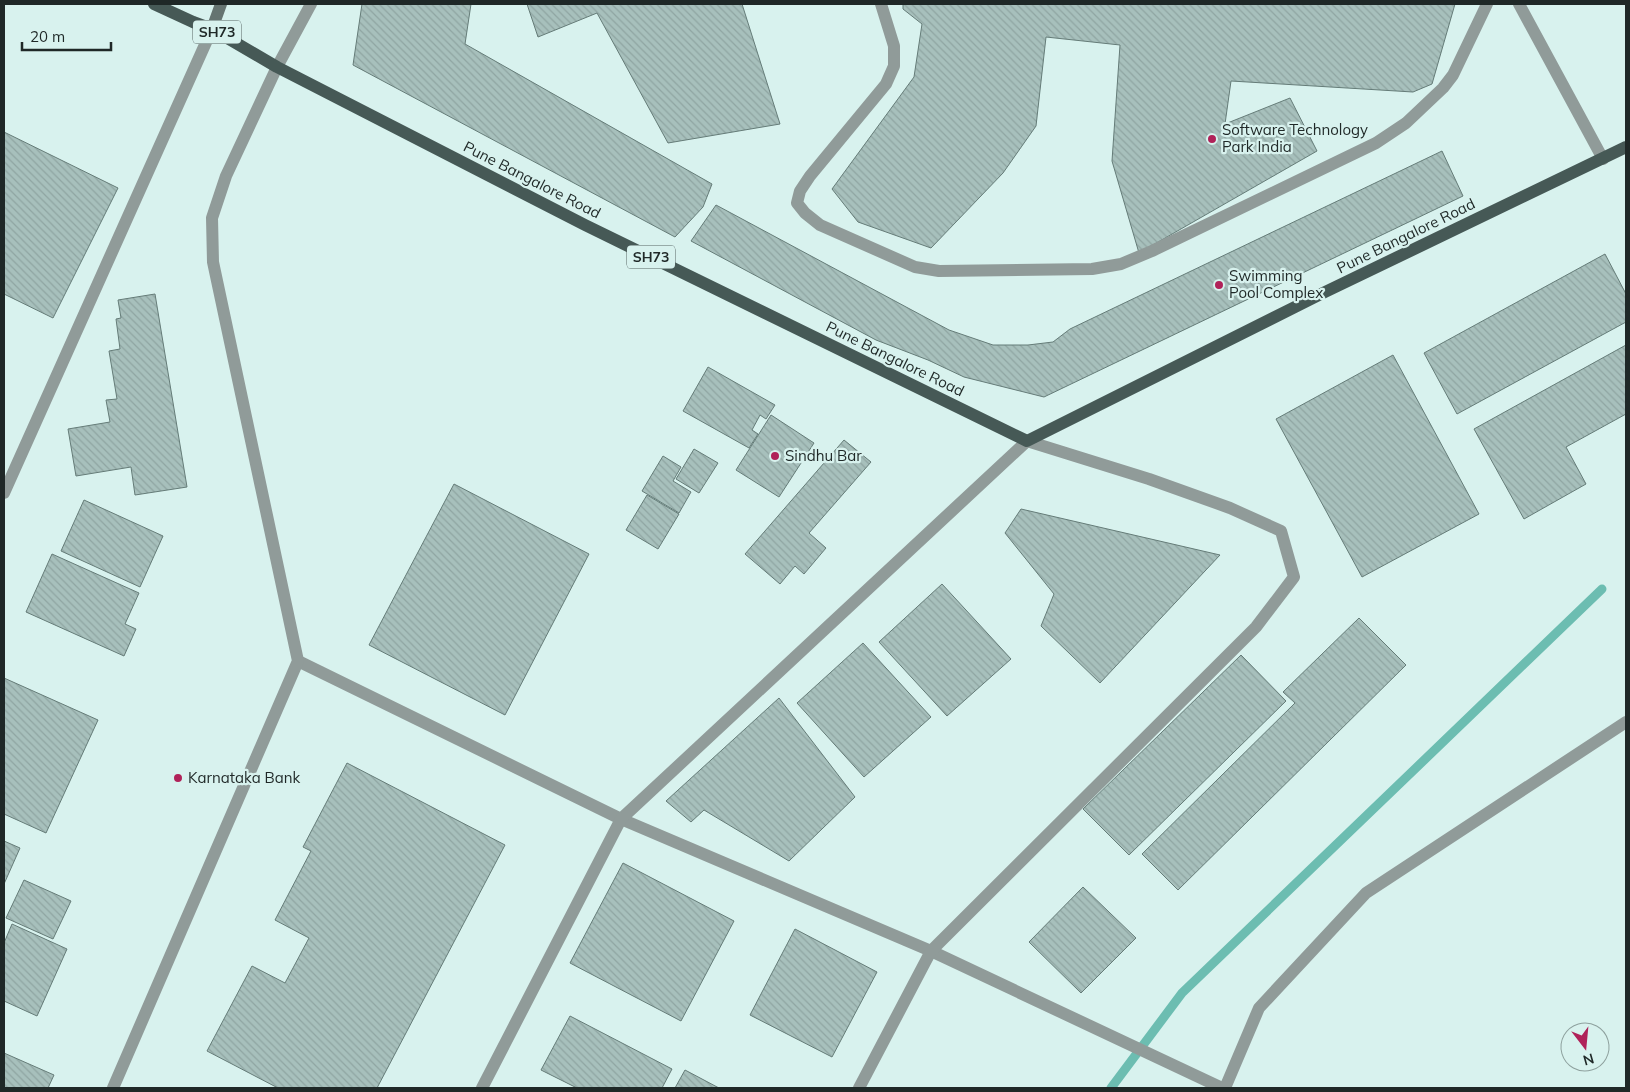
<svg xmlns="http://www.w3.org/2000/svg" width="1630" height="1092" viewBox="0 0 1630 1092" font-family="Mulish,sans-serif">
<style>
.lines{fill:none;stroke-linecap:round;stroke-linejoin:round}
.stream{stroke:#6cbdb1;stroke-width:9}
.building{fill:url(#building-back-hatch);stroke:#657c78}
.service{stroke:#909b99;stroke-width:12}
.minor{stroke:#909b99;stroke-width:12}
.tertiary{stroke:#909b99;stroke-width:12}
.secondary{stroke:#657471;stroke-width:12}
.primary{stroke:#465956;stroke-width:12}
.poi-dot{fill:#b02259;stroke:#d8f2ee;stroke-width:2}
.labels{text-anchor:middle;stroke-width:4.5;stroke-linejoin:round;paint-order:stroke}
.shield{fill:#d8f2ee;stroke:#566563;stroke-width:1}
.shield-label{font-size:14px;font-weight:bold;fill:#1f2827}
.poi-label{font-size:15px;fill:#1f2827;stroke:#d8f2ee;text-anchor:start}
.street-label{font-size:15px;fill:#1f2827;stroke:#d8f2ee}
</style>
<defs>
<pattern id="building-back-hatch" width="6" height="6" patternUnits="userSpaceOnUse" patternTransform="scale(1.25)"><rect width="6" height="6" fill="#a7c0bc"/><path d="M-1 5l2 2M0 0l6 6M5-1l2 2" fill="none" stroke="#8fa5a2"/></pattern>
</defs>
<rect width="100%" height="100%" fill="#d8f2ee"/>
<g class="lines">
<polyline class="stream" points="1111,1088 1182,993 1602,589"/>
</g>
<g class="building">
<polygon points="362,4 471,4 465,44 712,184 703,207 675,237 353,65"/>
<polygon points="527,4 742,4 780,124 668,143 597,13 538,37"/>
<polygon points="903,4 1455,4 1432,84 1413,92 1231,81 1225,124 1290,98 1317,151 1139,253 1112,161 1120,45 1046,37 1036,126 1003,173 931,248 858,222 832,189 914,77 922,24 903,9"/>
<polygon points="4,132 118,188 53,318 4,294"/>
<polygon points="1442,151 1463,196 1044,397 964,377 928,360 876,340 691,241 716,205 949,330 993,345 1028,345 1053,342 1070,329"/>
<polygon points="1605,254 1626,294 1626,322 1457,414 1424,353"/>
<polygon points="155,294 187,487 135,495 131,467 76,476 68,429 110,422 106,400 117,399 109,351 120,349 116,319 121,318 118,300"/>
<polygon points="1626,345 1626,414 1566,447 1586,484 1524,519 1474,429"/>
<polygon points="1393,355 1479,514 1362,577 1276,419"/>
<polygon points="708,367 775,405 766,419 760,415 752,430 758,434 749,448 683,411"/>
<polygon points="771,415 814,443 779,497 736,470"/>
<polygon points="844,440 871,462 809,533 826,548 804,574 795,566 780,584 745,554"/>
<polygon points="694,449 718,463 699,493 676,479"/>
<polygon points="663,456 681,467 673,481 691,492 679,513 642,491"/>
<polygon points="454,484 589,554 505,715 369,645"/>
<polygon points="647,495 679,514 658,549 626,530"/>
<polygon points="84,500 163,536 140,587 61,551"/>
<polygon points="1021,509 1220,555 1100,683 1041,626 1054,594 1005,533"/>
<polygon points="52,554 139,593 125,624 136,629 124,656 26,612"/>
<polygon points="942,584 1011,659 947,716 879,642"/>
<polygon points="1359,618 1406,665 1178,890 1142,854 1295,703 1283,692"/>
<polygon points="863,643 931,717 864,777 797,703"/>
<polygon points="1241,655 1286,701 1129,855 1083,809"/>
<polygon points="4,678 98,720 46,833 4,814"/>
<polygon points="779,698 855,797 789,861 704,810 691,822 666,801"/>
<polygon points="347,763 505,845 377,1088 278,1088 207,1051 252,966 285,983 309,938 275,920 311,851 303,847"/>
<polygon points="4,841 20,848 4,884"/>
<polygon points="623,863 734,921 681,1021 570,963"/>
<polygon points="24,880 71,901 53,939 6,918"/>
<polygon points="1083,887 1136,938 1081,993 1029,942"/>
<polygon points="12,924 67,949 37,1016 4,1001 4,943"/>
<polygon points="795,929 877,972 832,1057 750,1015"/>
<polygon points="570,1016 672,1069 662,1088 577,1088 541,1070"/>
<polygon points="4,1053 54,1075 48,1088 4,1088"/>
<polygon points="685,1070 719,1088 675,1088"/>
</g>
<g class="lines">
<polyline class="service" points="1519,4 1603,159"/>
<g class="minor">
<polyline points="881,4 894,46 894,66 886,84 810,176 800,191 797,203 805,213 820,225 915,267 939,271 1092,269 1121,264 1152,251 1376,143 1406,123 1443,88 1453,75 1487,4"/>
<polyline points="298,661 621,819 931,951 1222,1088"/>
<polyline points="113,1088 298,661 213,262 212,218 226,176 277,67"/>
<polyline points="482,1088 621,819 1027,441 1149,479 1230,508 1281,531 1294,577 1256,627 931,951 859,1088"/>
<polyline points="1225,1088 1259,1008 1366,893 1626,722"/>
</g>
<g class="tertiary">
<polyline points="277,67 311,4"/>
<polyline points="4,493 212,29"/>
</g>
<polyline class="secondary" points="212,29 221,4"/>
<polyline class="primary" points="154,4 193,22 212,29 277,67 585,225 1027,441 1325,292 1626,147"/>
</g>
<g class="poi-dot">
<circle cx="1212" cy="139" r="5"/>
<circle cx="1219" cy="285" r="5"/>
<circle cx="775" cy="456" r="5"/>
<circle cx="178" cy="778" r="5"/>
</g>
<g class="labels">
<g class="shield">
<rect x="193" y="20.5" width="48" height="23" rx="4"/>
<rect x="627" y="245.5" width="48" height="23" rx="4"/>
</g>
<g class="shield-label">
<text x="217" y="37">SH73</text>
<text x="651" y="262">SH73</text>
</g>
<g class="poi-label">
<text x="1222" y="135">Software Technology<tspan x="1222" dy="17">Park India</tspan></text>
<text x="1229" y="281">Swimming<tspan x="1229" dy="17">Pool Complex</tspan></text>
<text x="785" y="461">Sindhu Bar</text>
<text x="188" y="783">Karnataka Bank</text>
</g>
<g class="street-label">
<text transform="translate(532 180) rotate(27)" y="5">Pune Bangalore Road</text>
<text transform="translate(1406 236) rotate(-26)" y="5">Pune Bangalore Road</text>
<text transform="translate(895 359) rotate(26)" y="5">Pune Bangalore Road</text>
</g>
</g>
<rect width="1630" height="1092" fill="none" stroke="#1f2827" stroke-width="10"/>
<g transform="translate(1585 1047) rotate(164)"><circle r="24" fill="#d8f2ee" stroke="#8ea19e"/>
<path d="M0-4L9 19L0 12L-9 19Z" fill="#b02259"/>
<text y="-8" font-size="14" font-weight="bold" text-anchor="middle" fill="#1f2827">N</text>
</g>
<path d="M22 42v8h89v-8" fill="none" stroke="#1f2827" stroke-width="2.5"/>
<text x="30" y="42" font-size="15" fill="#1f2827" stroke="#d8f2ee" stroke-width="4" paint-order="stroke">20 m</text>
</svg>
